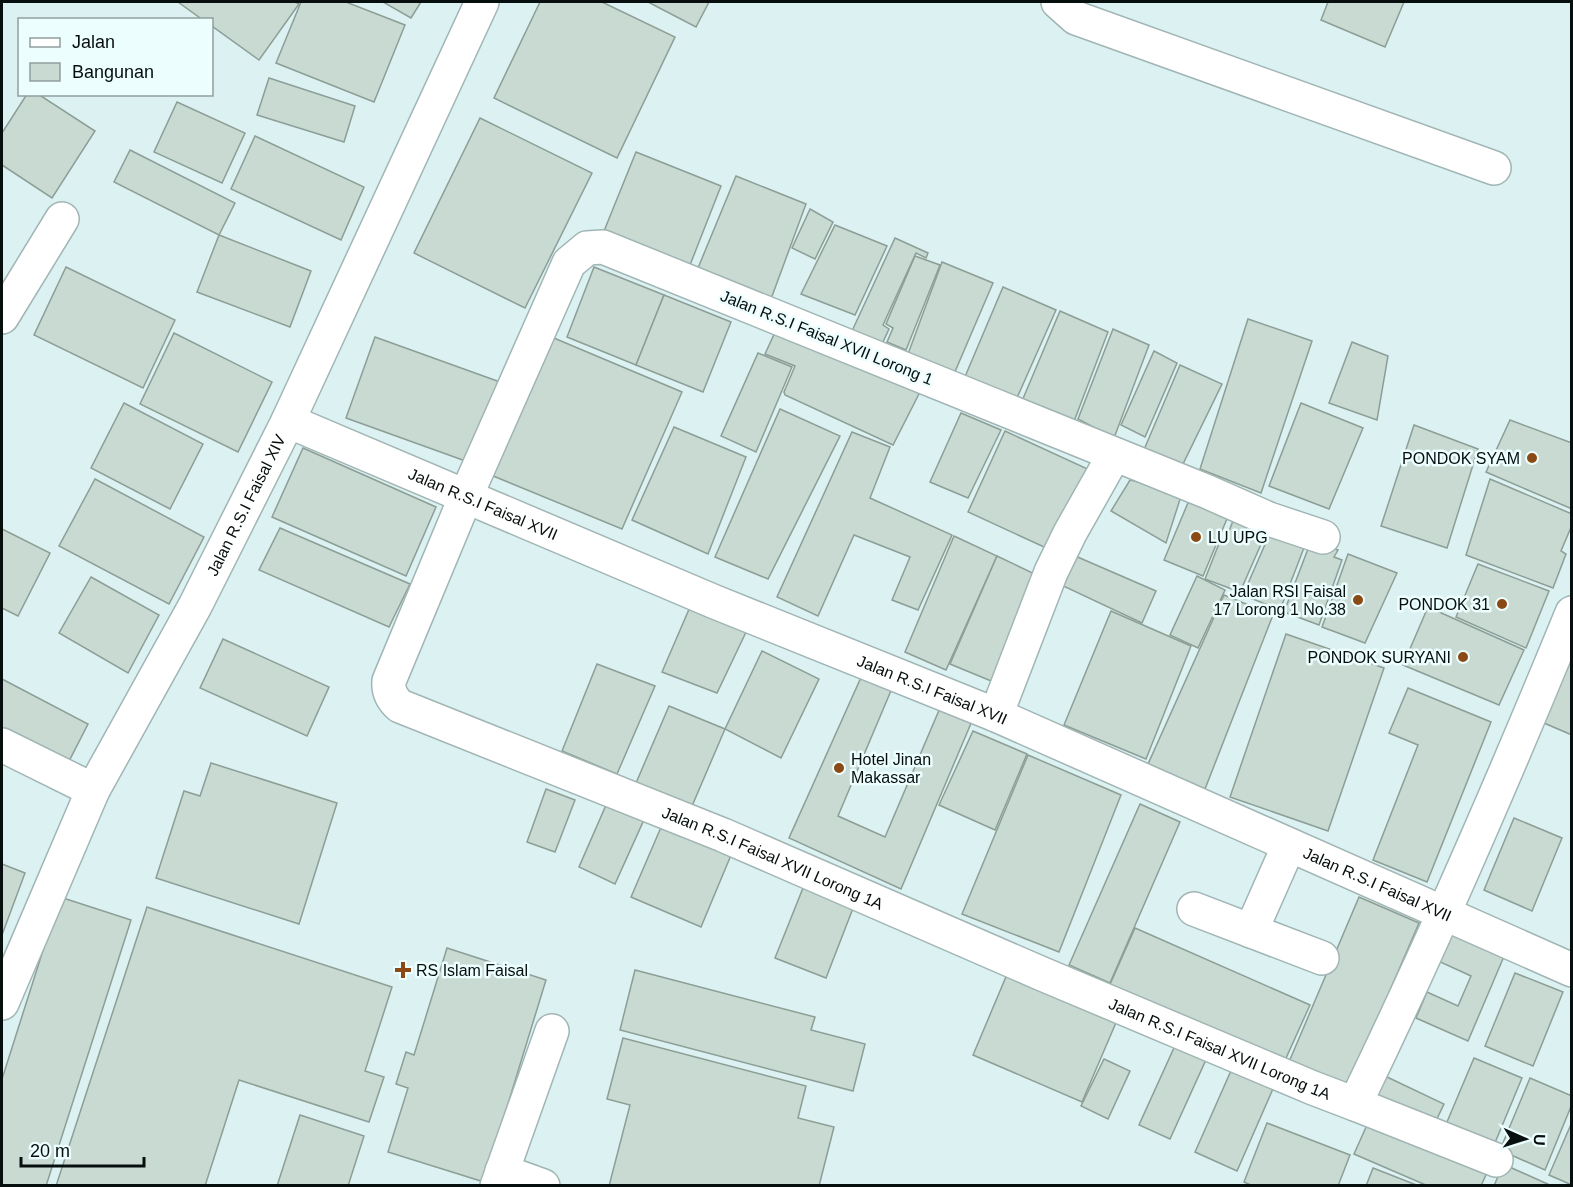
<svg xmlns="http://www.w3.org/2000/svg" width="1573" height="1187" viewBox="0 0 1573 1187" font-family="Arial,sans-serif">
<style>
.building{fill:#c8dad2;stroke:#8c9e96;stroke-width:1.5}
.lines{fill:none;stroke-linecap:round;stroke-linejoin:round}
.minor-casing{stroke:#a1b5b5;stroke-width:36}
.minor{stroke:#fff;stroke-width:33}
.poi-dot{fill:#8b4a15;stroke:#edfefe;stroke-width:2}
.labels{text-anchor:middle;stroke-width:5;stroke-linejoin:round;paint-order:stroke}
.street-label{font-size:16px;fill:#070e0e;stroke:#edfefe}
.poi-label{font-size:16px;fill:#070e0e;stroke:#edfefe;text-anchor:end}
</style>
<rect width="100%" height="100%" fill="#dcf2f2"/>
<g class="building">
<polygon points="178,2 295,2 299,4 259,60 212,26 212,20 203,20"/>
<polygon points="301,2 346,2 405,25 374,102 276,63"/>
<polygon points="383,2 421,2 411,18"/>
<polygon points="540,2 602,2 675,37 617,158 494,98"/>
<polygon points="648,2 709,2 696,27"/>
<polygon points="1328,2 1404,2 1385,47 1321,20"/>
<polygon points="269,78 355,106 344,142 257,115"/>
<polygon points="27,94 38,94 95,131 52,198 2,165 2,133"/>
<polygon points="177,102 245,133 222,183 154,152"/>
<polygon points="480,118 592,173 525,308 414,253"/>
<polygon points="255,136 364,187 341,240 231,189"/>
<polygon points="130,150 235,203 219,235 114,182"/>
<polygon points="636,152 721,186 690,265 604,231"/>
<polygon points="736,176 806,204 771,299 698,268"/>
<polygon points="810,209 833,222 815,259 792,248"/>
<polygon points="835,225 887,246 855,315 801,294"/>
<polygon points="219,235 311,271 290,327 197,292"/>
<polygon points="895,238 928,253 926,258 916,253 883,325 889,329 882,344 852,331"/>
<polygon points="915,256 940,265 906,350 887,342 893,328 886,324"/>
<polygon points="942,262 993,283 954,374 908,354"/>
<polygon points="66,267 175,320 143,388 34,335"/>
<polygon points="594,267 664,295 636,365 567,337"/>
<polygon points="1003,287 1056,310 1016,400 964,379"/>
<polygon points="664,295 731,322 703,392 636,365"/>
<polygon points="1060,311 1108,332 1073,424 1022,401"/>
<polygon points="1248,319 1312,341 1261,493 1200,469"/>
<polygon points="1113,329 1149,345 1114,438 1078,419"/>
<polygon points="776,330 922,388 893,445 785,395 784,392 795,366 765,354"/>
<polygon points="174,333 272,382 238,452 140,404"/>
<polygon points="542,333 682,392 622,529 481,471"/>
<polygon points="375,337 500,382 471,463 346,418"/>
<polygon points="1352,342 1388,356 1377,420 1329,403"/>
<polygon points="1154,351 1177,363 1145,437 1121,425"/>
<polygon points="758,353 792,367 756,452 721,436"/>
<polygon points="1180,365 1222,384 1181,468 1143,452"/>
<polygon points="124,403 203,444 170,509 91,468"/>
<polygon points="1301,403 1363,428 1329,509 1269,486"/>
<polygon points="780,409 840,436 768,579 715,557"/>
<polygon points="961,413 1001,430 968,498 930,482"/>
<polygon points="1510,420 1572,443 1572,509 1486,472"/>
<polygon points="1414,425 1478,449 1447,548 1381,526"/>
<polygon points="674,427 746,457 708,554 632,520"/>
<polygon points="1005,431 1092,471 1055,552 968,512"/>
<polygon points="852,432 890,447 870,498 952,535 918,610 892,600 910,557 854,535 818,616 777,597"/>
<polygon points="303,448 436,507 406,576 272,517"/>
<polygon points="95,479 204,537 169,604 59,546"/>
<polygon points="1490,479 1572,514 1572,525 1561,551 1566,554 1553,588 1466,555"/>
<polygon points="1130,480 1182,493 1166,543 1111,511"/>
<polygon points="1190,498 1229,514 1203,576 1164,560"/>
<polygon points="1236,513 1269,526 1240,592 1205,579 1220,541 1224,544"/>
<polygon points="1273,526 1307,540 1280,610 1243,595"/>
<polygon points="280,528 410,584 389,627 259,570"/>
<polygon points="2,529 50,553 18,616 2,608"/>
<polygon points="954,536 997,556 946,670 905,652"/>
<polygon points="1311,541 1338,550 1334,557 1342,560 1319,625 1284,612"/>
<polygon points="1348,554 1397,573 1365,643 1322,627"/>
<polygon points="1073,555 1156,591 1142,623 1059,584"/>
<polygon points="997,556 1039,576 996,683 950,664"/>
<polygon points="1478,564 1549,591 1526,648 1456,617"/>
<polygon points="1197,576 1225,590 1198,648 1170,635"/>
<polygon points="91,577 159,615 128,673 59,633"/>
<polygon points="1224,595 1273,615 1205,789 1148,764"/>
<polygon points="690,607 748,628 717,693 662,672"/>
<polygon points="1428,607 1524,650 1499,705 1403,665"/>
<polygon points="1111,611 1191,646 1146,759 1064,725"/>
<polygon points="1286,634 1384,668 1328,831 1230,797"/>
<polygon points="223,639 329,687 307,736 200,688"/>
<polygon points="1572,645 1572,735 1537,720"/>
<polygon points="762,651 819,679 781,758 725,729"/>
<polygon points="597,664 655,686 617,774 562,751"/>
<polygon points="863,673 893,686 838,816 885,837 940,708 972,721 901,889 789,838"/>
<polygon points="2,679 88,724 64,771 2,739"/>
<polygon points="1408,688 1491,722 1427,882 1373,860 1418,745 1389,733"/>
<polygon points="669,706 725,729 692,806 636,783"/>
<polygon points="973,731 1027,754 995,830 939,805"/>
<polygon points="1028,755 1121,795 1059,952 962,914"/>
<polygon points="211,763 337,803 299,924 156,878 184,791 200,796"/>
<polygon points="546,789 575,800 555,852 527,842"/>
<polygon points="610,796 647,813 615,884 579,867"/>
<polygon points="1140,804 1180,822 1110,983 1069,965"/>
<polygon points="665,818 734,848 701,927 631,897"/>
<polygon points="1514,818 1562,838 1532,911 1484,890"/>
<polygon points="2,864 25,873 2,935"/>
<polygon points="807,878 857,898 826,978 775,958"/>
<polygon points="60,897 131,920 46,1186 2,1186 2,1079"/>
<polygon points="1359,897 1419,923 1348,1088 1289,1062"/>
<polygon points="147,907 392,987 365,1071 384,1077 369,1122 239,1080 205,1186 56,1186"/>
<polygon points="1135,928 1310,1005 1282,1067 1108,989"/>
<polygon points="1452,930 1505,954 1468,1041 1416,1018 1427,992 1458,1006 1471,976 1438,961"/>
<polygon points="447,948 546,980 484,1182 388,1152 408,1088 396,1084 406,1052 414,1055"/>
<polygon points="635,970 815,1017 811,1030 865,1044 853,1091 620,1030"/>
<polygon points="1008,972 1118,1018 1082,1102 973,1055"/>
<polygon points="1515,973 1563,992 1533,1066 1485,1046"/>
<polygon points="623,1038 806,1086 798,1118 834,1127 819,1186 609,1186 630,1105 607,1099"/>
<polygon points="1178,1039 1209,1053 1170,1139 1139,1125"/>
<polygon points="1474,1058 1522,1078 1492,1150 1444,1129"/>
<polygon points="1104,1059 1130,1071 1108,1119 1081,1106"/>
<polygon points="1234,1064 1276,1082 1237,1171 1195,1152"/>
<polygon points="1385,1076 1444,1104 1432,1129 1373,1101"/>
<polygon points="1530,1078 1572,1096 1572,1104 1545,1170 1500,1150"/>
<polygon points="300,1115 364,1136 348,1186 277,1186"/>
<polygon points="1371,1116 1489,1168 1481,1186 1428,1186 1354,1154"/>
<polygon points="1572,1122 1572,1185 1549,1175"/>
<polygon points="1267,1123 1350,1155 1338,1186 1253,1186 1244,1182"/>
<polygon points="1503,1164 1552,1186 1494,1186"/>
<polygon points="1373,1168 1419,1186 1366,1186"/>
</g>
<g class="lines">
<defs>
<g id="minor">
<polyline points="1058,2 1076,18 1494,168"/>
<polyline points="2,317 62,219"/>
<path id="s1" d="M288,421l427,181 281,113 576,255"/>
<path id="s2" d="M1323,537l-54,-18 -61,-27 -605,-245 -16,1 -18,15 -103,233 -77,185c-1,11 3,18 11,25l323,129 317,138 273,115 42,16c78,-161 149,-325 217,-491"/>
<polyline points="996,715 1051,572 1070,533 1114,455"/>
<polyline points="2,745 93,790"/>
<polyline points="1194,909 1322,958"/>
<polyline points="1251,931 1289,845"/>
<path id="s3" d="M2,1003l91,-213 102,-184 93,-185 194,-419"/>
<polyline points="1355,1104 1496,1160"/>
<polyline points="502,1171 543,1186"/>
<polyline points="497,1186 552,1031"/>
</g>
</defs>
<use href="#minor" class="minor-casing"/>
<use href="#minor" class="minor"/>
</g>
<g class="poi-dot">
<circle cx="1532" cy="458" r="6"/>
<circle cx="1196" cy="537" r="6"/>
<circle cx="1358" cy="600" r="6"/>
<circle cx="1502" cy="604" r="6"/>
<circle cx="1463" cy="657" r="6"/>
<circle cx="839" cy="768" r="6"/>
<path d="M400 961h6v6h6v6h-6v6h-6v-6h-6v-6h6z"/>
</g>
<g class="labels">
<g class="street-label">
<text transform="translate(827 337) rotate(22)" y="6">Jalan R.S.I Faisal XVII Lorong 1</text>
<text dy="6" stroke="none"><textPath href="#s1" startOffset="212">Jalan R.S.I Faisal XVII</textPath></text>
<text dy="6" stroke="none"><textPath href="#s3" startOffset="555">Jalan R.S.I Faisal XIV</textPath></text>
<text dy="6" stroke="none"><textPath href="#s1" startOffset="698">Jalan R.S.I Faisal XVII</textPath></text>
<text dy="6" stroke="none"><textPath href="#s2" startOffset="1702">Jalan R.S.I Faisal XVII Lorong 1A</textPath></text>
<text dy="6" stroke="none"><textPath href="#s1" startOffset="1184">Jalan R.S.I Faisal XVII</textPath></text>
<text dy="6" stroke="none"><textPath href="#s2" startOffset="2188">Jalan R.S.I Faisal XVII Lorong 1A</textPath></text>
</g>
<g class="poi-label">
<text x="1520" y="464">PONDOK SYAM</text>
<text x="1208" y="543" text-anchor="start">LU UPG</text>
<text x="1346" y="597">Jalan RSI Faisal<tspan x="1346" dy="18">17 Lorong 1 No.38</tspan></text>
<text x="1490" y="610">PONDOK 31</text>
<text x="1451" y="663">PONDOK SURYANI</text>
<text x="851" y="765" text-anchor="start">Hotel Jinan<tspan x="851" dy="18">Makassar</tspan></text>
<text x="416" y="976" text-anchor="start">RS Islam Faisal</text>
</g>
</g>
<rect width="1573" height="1187" fill="none" stroke="#070e0e" stroke-width="6"/>
<rect x="18" y="18" width="195" height="78" fill="#edfefe" stroke="#919e9e" stroke-width="1.5"/>
<rect x="30" y="38" width="30" height="9" fill="#ffffff" stroke="#919e9e" stroke-width="1.5"/>
<text x="72" y="48" font-size="18" fill="#070e0e">Jalan</text>
<rect x="30" y="63" width="30" height="18" fill="#c8dad2" stroke="#919e9e" stroke-width="1.5"/>
<text x="72" y="78" font-size="18" fill="#070e0e">Bangunan</text>
<g transform="translate(1525 1139) rotate(93)" stroke="#edfefe" stroke-width="4.5" paint-order="stroke">
<path d="M0-4.5L10 22L0 15L-10 22Z" fill="#070e0e"/>
<text y="-9" font-size="16" font-weight="bold" text-anchor="middle" fill="#070e0e">U</text>
</g>
<path d="M21 1157v9h123v-9" fill="none" stroke="#070e0e" stroke-width="3"/>
<text x="30" y="1157" font-size="18" fill="#070e0e" stroke="#edfefe" stroke-width="4.5" paint-order="stroke">20 m</text>
</svg>
